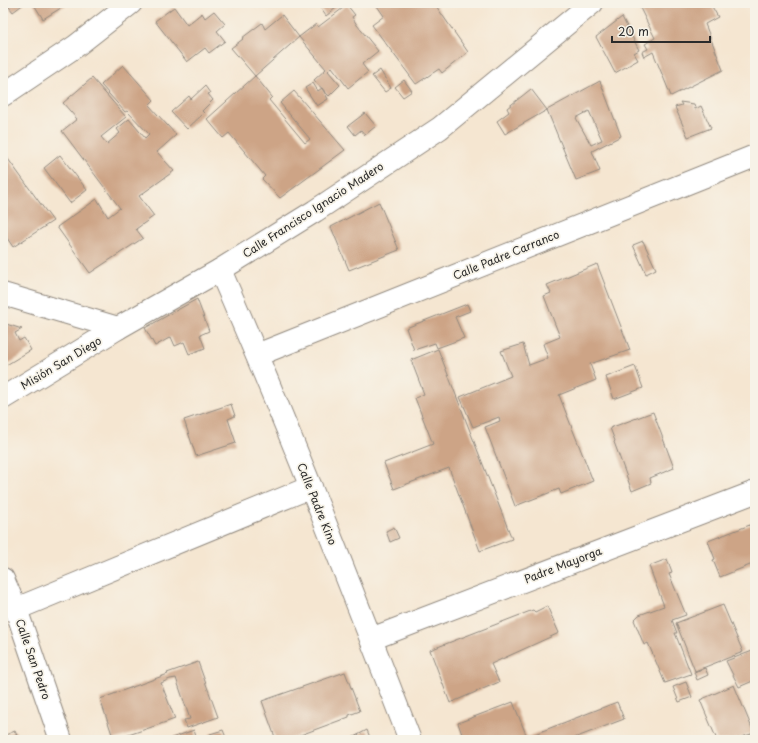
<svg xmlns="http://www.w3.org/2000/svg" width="758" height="743" viewBox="0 0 758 743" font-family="'Playpen Sans',sans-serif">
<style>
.building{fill:#cda486;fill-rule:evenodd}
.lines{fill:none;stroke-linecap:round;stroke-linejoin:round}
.minor-casing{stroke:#90887e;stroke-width:24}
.tertiary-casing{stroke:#90887e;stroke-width:24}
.minor{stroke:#fff;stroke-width:22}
.tertiary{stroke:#fff;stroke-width:22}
.labels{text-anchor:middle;stroke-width:3.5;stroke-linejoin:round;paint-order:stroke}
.street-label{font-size:11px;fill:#2b2b2b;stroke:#f7f3e8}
</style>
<rect width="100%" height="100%" fill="#f7f3e8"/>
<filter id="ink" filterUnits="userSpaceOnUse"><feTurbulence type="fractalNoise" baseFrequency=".025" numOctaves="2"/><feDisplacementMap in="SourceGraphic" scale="8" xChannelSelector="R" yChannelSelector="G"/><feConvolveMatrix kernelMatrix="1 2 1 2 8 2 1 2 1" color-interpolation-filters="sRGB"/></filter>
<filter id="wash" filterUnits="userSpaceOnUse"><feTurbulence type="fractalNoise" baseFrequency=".012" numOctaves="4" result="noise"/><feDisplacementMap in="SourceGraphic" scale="16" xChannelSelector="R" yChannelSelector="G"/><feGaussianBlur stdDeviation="0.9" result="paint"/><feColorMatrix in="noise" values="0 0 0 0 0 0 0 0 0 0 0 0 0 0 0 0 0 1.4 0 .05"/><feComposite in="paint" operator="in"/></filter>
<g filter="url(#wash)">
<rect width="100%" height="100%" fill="#f5e6d1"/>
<g id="blocks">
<g class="building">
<polygon points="6,3 25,3 13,12"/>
<polygon points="33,3 69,3 43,19"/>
<polygon points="317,3 342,3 326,16"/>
<polygon points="375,3 434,3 468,52 442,73 439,69 416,84 372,25 384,16"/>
<polygon points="638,3 710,3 718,17 705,24 723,70 671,96 653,52 644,57 642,52 648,49 645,44 655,38 638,4"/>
<polygon points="347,5 355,15 352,17 357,25 378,51 362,64 368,72 348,88 332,67 328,71 340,85 329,96 314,80 326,69 299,37 255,76 272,97 269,100 305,143 310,139 280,103 294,91 345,150 280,198 262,179 265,176 229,133 223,138 207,119 255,76 231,48 243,39 242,38 262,23 265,29 282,15 299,37 316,24 318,27"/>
<polygon points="174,7 187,25 202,13 205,18 214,11 225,24 217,31 225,41 209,53 205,48 187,62 155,21"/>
<polygon points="622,17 639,50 634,53 638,60 615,73 596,37"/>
<polygon points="123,65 154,100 149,105 176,135 157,152 174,171 139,196 154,216 136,229 143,238 90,273 57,227 97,199 108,217 120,208 62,131 77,119 63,103 92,78 126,117 101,137 107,144 120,133 117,129 129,119 145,138 149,134 127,111 125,112 101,85"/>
<polygon points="380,70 391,88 385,92 372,76"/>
<polygon points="404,80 412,91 403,97 395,87"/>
<path d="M600,81l21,55 -29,15 8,20 -24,9 -29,-70 -42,24 -8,-13 12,-9 -2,-4 24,-19 16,21zM589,111l13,29 -11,5 -15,-27z"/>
<polygon points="313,83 318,91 322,88 328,99 317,106 305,88"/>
<polygon points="205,86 210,93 208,94 213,100 202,111 204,113 187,129 171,112 189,96 191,99"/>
<polygon points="680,102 694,104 695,109 701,106 711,128 688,137 675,107 682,105"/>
<polygon points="365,113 376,126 365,135 361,130 355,135 348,126"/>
<polygon points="3,152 53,221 13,247 3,232"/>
<polygon points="60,155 87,190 70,203 44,168"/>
<polygon points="379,202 399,250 349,270 331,227"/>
<polygon points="643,241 656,269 646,274 633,245"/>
<polygon points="597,264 630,350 590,364 596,380 559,395 593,481 561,494 559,489 515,506 485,427 500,421 499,417 473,427 460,397 511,376 501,351 523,344 529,365 548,358 543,344 560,337 544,296 551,293 547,285"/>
<polygon points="197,299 209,331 200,335 205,348 189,354 184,342 175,346 171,337 155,346 145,328"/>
<polygon points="467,304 470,311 455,317 464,338 437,348 435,343 414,350 406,328"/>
<polygon points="3,323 22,329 15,333 19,341 24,338 31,350 3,367"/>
<polygon points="438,349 512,539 480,551 449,468 394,489 384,463 433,444 415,398 424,394 411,360"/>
<polygon points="635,366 643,388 614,399 606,377"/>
<polygon points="231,404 235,416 228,419 236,443 196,456 184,420"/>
<polygon points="653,412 674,468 650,478 651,483 632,491 614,442 615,441 610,428"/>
<polygon points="755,523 755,563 720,577 713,560 715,559 708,541"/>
<polygon points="394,527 399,538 390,542 386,531"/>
<polygon points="667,559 672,573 669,574 686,615 672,620 677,633 675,633 691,674 665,683 648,643 644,645 634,620 639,615 664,606 649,566"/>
<polygon points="723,605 743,652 695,671 676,623"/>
<polygon points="547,606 559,633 491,664 499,682 450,703 430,650 533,610 535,612"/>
<polygon points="755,650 755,680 739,687 726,661"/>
<polygon points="198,662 218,717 187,728 184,720 190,719 176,678 170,679 161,683 175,719 114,740 100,699 168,674 167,673"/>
<polygon points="705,668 708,675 697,680 694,672"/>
<polygon points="345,672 360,711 349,715 349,717 287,740 276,740 262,701"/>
<polygon points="686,682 692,697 679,702 673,687"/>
<polygon points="734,685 754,733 733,740 717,740 700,700"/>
<polygon points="513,702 527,737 617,702 624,719 569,740 464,740 458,723"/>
<polygon points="194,730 197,740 166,740"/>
<polygon points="223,730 227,740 212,740 210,734"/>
<polygon points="367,730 371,740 350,740 350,739"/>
<polygon points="15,731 19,740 3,740 3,736"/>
</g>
</g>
</g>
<g filter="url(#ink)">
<use href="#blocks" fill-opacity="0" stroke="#90887e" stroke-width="1"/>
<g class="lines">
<defs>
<g id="minor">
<polyline points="3,95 76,46 131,3"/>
<path d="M220,270c68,155 129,312 190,470"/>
<polyline points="257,355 755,156"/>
<polyline points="3,398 118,328"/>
<polyline points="3,579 16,609 61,740"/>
<polyline points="16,609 311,487"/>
<polyline points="371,639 755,492"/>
</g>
<polyline id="tertiary" points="3,294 118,328 220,270 315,211 440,128 592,3"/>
</defs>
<use href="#minor" class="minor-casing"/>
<use href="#tertiary" class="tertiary-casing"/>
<use href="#minor" class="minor"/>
<use href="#tertiary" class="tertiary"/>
</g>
</g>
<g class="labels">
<g class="street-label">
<text transform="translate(313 210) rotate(-33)" y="4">Calle Francisco Ignacio Madero</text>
<text transform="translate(506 255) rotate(-22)" y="4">Calle Padre Carranco</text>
<text transform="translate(61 363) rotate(-31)" y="4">Misión San Diego</text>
<text transform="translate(317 504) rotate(68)" y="4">Calle Padre Kino</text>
<text transform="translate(563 565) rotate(-21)" y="4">Padre Mayorga</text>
<text transform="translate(33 659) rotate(71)" y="4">Calle San Pedro</text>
</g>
</g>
<rect width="758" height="743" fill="none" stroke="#f7f3e8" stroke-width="16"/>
<path d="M612 36v6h98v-6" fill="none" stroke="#2b2b2b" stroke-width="2"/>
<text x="618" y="36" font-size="12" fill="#2b2b2b" stroke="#f7f3e8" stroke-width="3" paint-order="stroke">20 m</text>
</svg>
